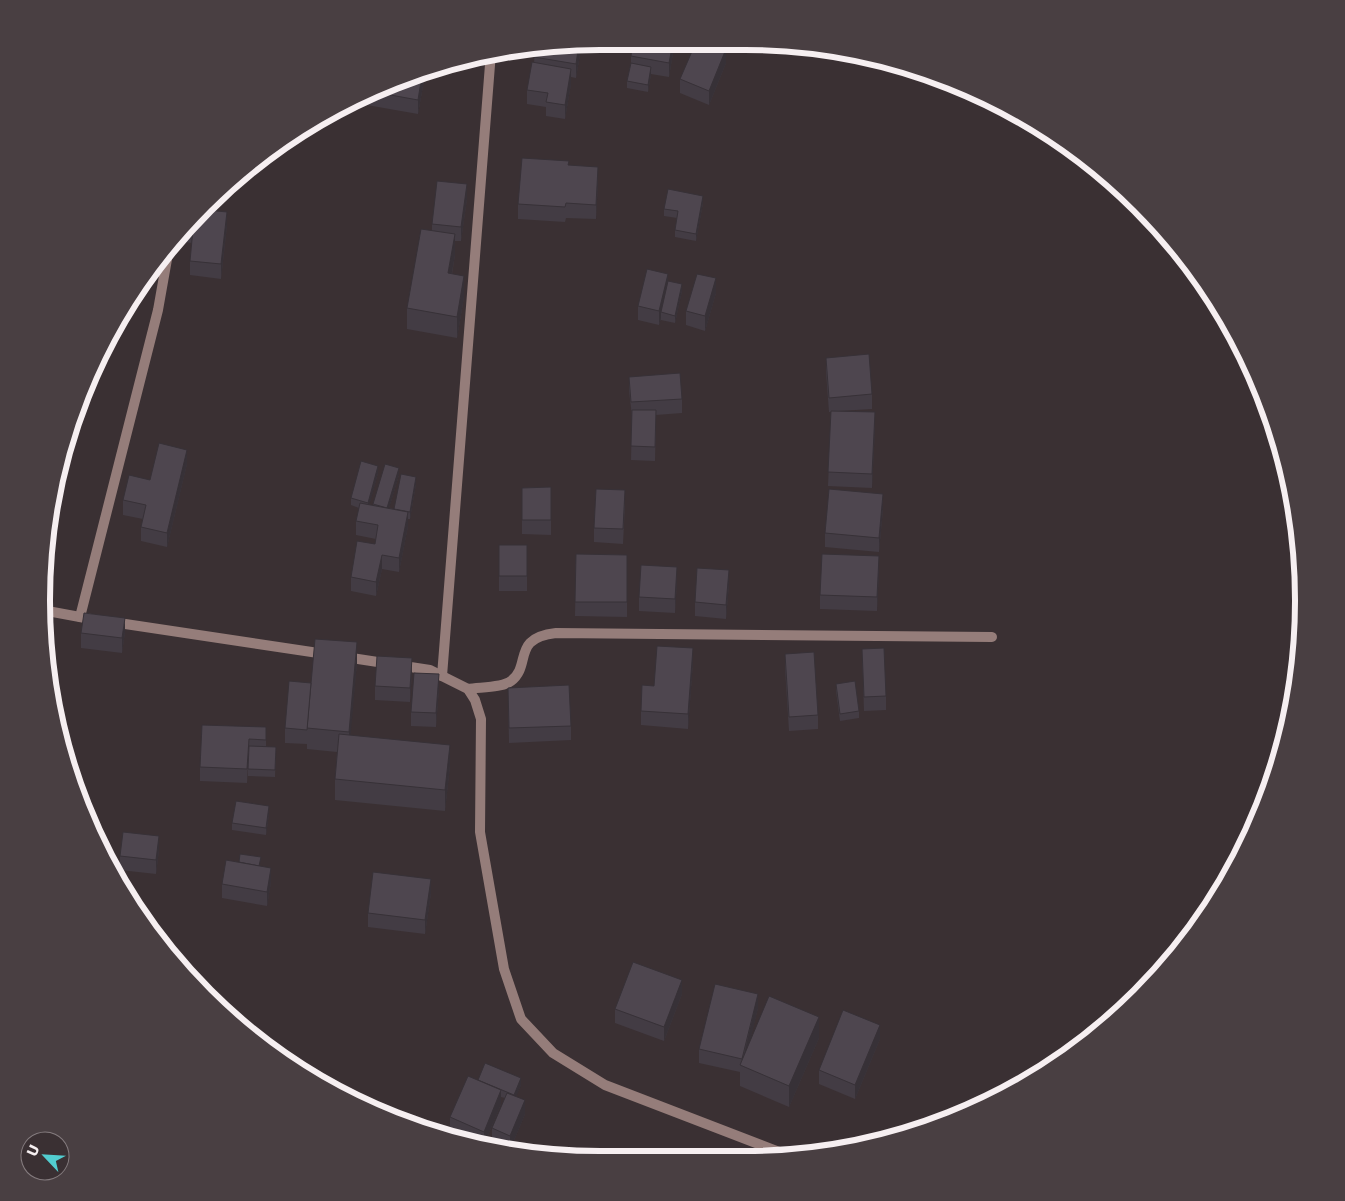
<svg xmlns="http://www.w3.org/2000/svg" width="1345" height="1201" viewBox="0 0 1345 1201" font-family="'DejaVu Sans',sans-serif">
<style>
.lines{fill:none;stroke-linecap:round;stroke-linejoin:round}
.minor{stroke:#957d7a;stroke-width:10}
.wall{fill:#433c44}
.shaded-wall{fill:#373137}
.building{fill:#4e464f;stroke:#373137}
.rim{fill:none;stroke:#f6eff1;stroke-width:6}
</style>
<rect width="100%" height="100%" fill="#3a3033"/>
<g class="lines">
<g class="minor">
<polyline points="42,610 96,620"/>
<polyline points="80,617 158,310 169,248"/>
<polyline points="112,622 325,654"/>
<polyline points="345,657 430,670 468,689 475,700 481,719 480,832 504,969 521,1019 553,1053 605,1085 792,1157"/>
<polyline points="442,676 491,52"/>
<path d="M468,689c12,-2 34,-1 43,-8 21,-16 0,-43 45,-48l436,4"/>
</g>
</g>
<g class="wall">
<polygon points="633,41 692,42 691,46 673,43 673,53 669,77 651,74 648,92 627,88 627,81 631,63 631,56"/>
<polygon points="582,43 576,78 571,77 571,84 565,119 546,116 546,107 527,104 527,90 534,63 535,48"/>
<polygon points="726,63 709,105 680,93 680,79"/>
<polygon points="425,75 418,114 361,104 361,96"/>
<polygon points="569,165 598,181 596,219 566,218 565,222 518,219 518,204"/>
<polygon points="467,199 461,241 455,241 455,255 452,274 464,297 457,338 407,329 407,308 432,230 432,224"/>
<polygon points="703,203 696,241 675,237 675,230 677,218 664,216 664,209"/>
<polygon points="207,210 227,226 221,279 190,275 190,261 192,243 178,241 178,239"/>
<polygon points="668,281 682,291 675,323 661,320 661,318 659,325 638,320 638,306"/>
<polygon points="716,293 705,331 686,325 686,311"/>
<polygon points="826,358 872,394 872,409 839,411 875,427 872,488 828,486 831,412 829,412 826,372"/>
<polygon points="629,377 682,399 682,413 656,415 655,461 631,460 632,416 629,391"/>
<polygon points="187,464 167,547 141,541 141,527 143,519 123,515 123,500 150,480"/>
<polygon points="378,473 369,505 373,505 373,504 399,475 389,508 394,509 416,484 410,519 408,519 408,526 399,572 382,569 376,596 351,591 351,577 375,544 376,539 356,535 356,521 359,508 351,505 351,498"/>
<polygon points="551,487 551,535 522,534 522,488"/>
<polygon points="625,504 623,544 594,542 594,528"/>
<polygon points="883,509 879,552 825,547 825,533"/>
<rect x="499" y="545" width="28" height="46"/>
<polygon points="576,554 627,555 627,617 575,616"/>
<polygon points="879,570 877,611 820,609 820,595"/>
<polygon points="677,581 675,613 639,611 639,597"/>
<polygon points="729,584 726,619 695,616 695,602"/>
<polygon points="125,632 122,653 81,648 81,633"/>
<polygon points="862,649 886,696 886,710 864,711"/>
<polygon points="785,654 818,715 818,729 789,731 785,668"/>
<polygon points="693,662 688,729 641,725 641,711 654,686"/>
<polygon points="357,663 350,735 450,766 445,811 335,800 335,779 337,752 307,749 307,744 285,743 285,728 311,683"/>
<polygon points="412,672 410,702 375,700 375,686"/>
<polygon points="836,684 859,711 859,718 840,721 836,691"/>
<polygon points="439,688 436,727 411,726 411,712"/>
<polygon points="508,688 571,726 571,740 509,743"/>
<polygon points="266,727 266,747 276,747 275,777 248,776 248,762 247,783 200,781 200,767"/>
<polygon points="269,814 266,835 232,830 232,823"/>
<polygon points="159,850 156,874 120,870 120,856"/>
<polygon points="260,866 271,882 267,906 222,898 222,884"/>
<polygon points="431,893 425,934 368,927 368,913"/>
<polygon points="682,994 664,1041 615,1023 615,1009"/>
<polygon points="758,1008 750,1040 819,1038 789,1107 740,1086 740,1072 699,1063 699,1049"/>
<polygon points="880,1039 855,1099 819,1084 819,1070"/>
<polygon points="478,1080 521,1085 516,1096 525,1114 510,1150 492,1142 492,1128 505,1098 501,1097 501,1104 484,1145 450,1132 450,1117"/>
</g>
<g class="shaded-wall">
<polygon points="673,42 673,53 669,77 669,63"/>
<polygon points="579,43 582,43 576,78 576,64"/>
<polygon points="726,49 726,63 709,105 709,91"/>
<polygon points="651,67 651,74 648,92 648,85"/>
<polygon points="571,69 571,84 565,119 565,105"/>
<polygon points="422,75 425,75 418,114 418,100"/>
<polygon points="598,167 598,181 596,219 596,205"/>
<polygon points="467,184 467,199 461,241 461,227"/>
<polygon points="703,196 703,203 696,241 696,234"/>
<polygon points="227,212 227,226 221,279 221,264"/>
<polygon points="455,234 455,255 448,294 448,273"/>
<polygon points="668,274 668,288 661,312 661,318 659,325 659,311"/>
<polygon points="464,276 464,297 457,338 457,317"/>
<polygon points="716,278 716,293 705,331 705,316"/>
<polygon points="682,284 682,291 675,323 675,316"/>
<polygon points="875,412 875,427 872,488 872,474"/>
<polygon points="187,450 187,464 167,547 167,533"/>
<polygon points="378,466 378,473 368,510 368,503"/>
<polygon points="399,468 399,475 387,515 387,508"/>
<polygon points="416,477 416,484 410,519 410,512"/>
<polygon points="883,494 883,509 879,552 879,538"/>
<polygon points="408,512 408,526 399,572 399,558"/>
<polygon points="382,555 382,569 376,596 376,582"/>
<polygon points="879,556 879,570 877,611 877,597"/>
<polygon points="677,567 677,581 675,613 675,599"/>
<polygon points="729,570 729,584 726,619 726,605"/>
<polygon points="125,618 125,632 122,653 122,638"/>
<polygon points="51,627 51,641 48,654 47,645"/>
<polygon points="357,642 357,663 349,753 349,732"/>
<polygon points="693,648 693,662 688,729 688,714"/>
<polygon points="412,658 412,672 410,702 410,688"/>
<polygon points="439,674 439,688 436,727 436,713"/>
<polygon points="450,745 450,766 445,811 445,790"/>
<polygon points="269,806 269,814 266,835 266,828"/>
<polygon points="159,836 159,850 156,874 156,860"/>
<polygon points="271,868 271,882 267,906 267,892"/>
<polygon points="431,879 431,893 425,934 425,920"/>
<polygon points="682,980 682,994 664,1041 664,1027"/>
<polygon points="758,994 758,1008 744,1067 743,1059"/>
<polygon points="819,1017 819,1038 789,1107 789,1086"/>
<polygon points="880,1025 880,1039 855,1099 855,1085"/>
<polygon points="521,1078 521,1085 514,1102 514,1095"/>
<polygon points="501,1090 501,1104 484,1145 484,1132"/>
<polygon points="525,1100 525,1114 510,1150 510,1136"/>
</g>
<g class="building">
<polygon points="633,41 673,42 669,63 631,56"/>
<polygon points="696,42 709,42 726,49 709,91 680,79"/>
<polygon points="579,43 576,64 534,57 535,48"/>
<polygon points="532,62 571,69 565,105 546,102 548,93 527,90"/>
<polygon points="631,63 651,67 648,85 627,81"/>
<polygon points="422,75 418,100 374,92"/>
<polygon points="522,158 569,161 568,165 598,167 596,205 566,203 565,207 518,204"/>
<polygon points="437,181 467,184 461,227 432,224"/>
<polygon points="668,189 703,196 696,234 675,230 678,211 664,209"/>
<polygon points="207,210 227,212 221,264 190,261 193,229 189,228"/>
<polygon points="421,229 455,234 448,273 464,276 457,317 407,308"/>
<polygon points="647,269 668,274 659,311 638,306"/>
<polygon points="697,274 716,278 705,316 686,311"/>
<polygon points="668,281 682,284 675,316 661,312"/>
<polygon points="869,354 872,394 829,398 826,358"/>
<polygon points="680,373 682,399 631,402 629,377"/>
<polygon points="632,410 656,410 655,447 631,446"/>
<polygon points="831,411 875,412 872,474 828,472"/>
<polygon points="159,443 187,450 167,533 141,527 146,505 123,500 129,475 150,480"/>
<polygon points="361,461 378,466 368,503 351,498"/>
<polygon points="385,464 399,468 387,508 373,504"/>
<polygon points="401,474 416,477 410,512 394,509"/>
<polygon points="551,487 551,520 522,520 522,488"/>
<polygon points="596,489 625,490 623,529 594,528"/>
<polygon points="829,489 883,494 879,538 825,533"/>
<polygon points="360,503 408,512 399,558 382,555 376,582 351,577 357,541 375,544 378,525 356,521"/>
<rect x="499" y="545" width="28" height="31"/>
<polygon points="576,554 627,555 627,602 575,602"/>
<polygon points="822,554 879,556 877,597 820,595"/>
<polygon points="641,565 677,567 675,599 639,597"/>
<polygon points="697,568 729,570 726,605 695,602"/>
<polygon points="84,613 125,618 122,638 81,633"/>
<polygon points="45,626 51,627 47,645"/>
<polygon points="315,639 357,642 349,732 307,728"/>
<polygon points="657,646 693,648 688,714 641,711 642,685 654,686"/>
<polygon points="884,648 886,696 864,697 862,649"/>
<polygon points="814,652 818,715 789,717 785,654"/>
<polygon points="377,656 412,658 410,688 375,686"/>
<polygon points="414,673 439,674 436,713 411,712"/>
<polygon points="289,681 311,683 307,730 285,728"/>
<polygon points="855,681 859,711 840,714 836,684"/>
<polygon points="569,685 571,726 509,728 508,688"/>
<polygon points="202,725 266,727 266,740 249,739 247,769 200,767"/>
<polygon points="339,734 450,745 445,790 335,779"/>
<polygon points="249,746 276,747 275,770 248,769"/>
<polygon points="236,801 269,806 266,828 232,823"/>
<polygon points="123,832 159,836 156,860 120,856"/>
<polygon points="240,854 261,857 259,866 239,862"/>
<polygon points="226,860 271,868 267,892 222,884"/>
<polygon points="373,872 431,879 425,920 368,913"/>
<polygon points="633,962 682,980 664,1027 615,1009"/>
<polygon points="715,984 758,994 742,1059 699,1049"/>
<polygon points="769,996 819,1017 789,1086 740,1065"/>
<polygon points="843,1010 880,1025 855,1085 819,1070"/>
<polygon points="485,1063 521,1078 514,1095 478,1080"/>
<polygon points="468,1076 501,1090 484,1132 450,1117"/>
<polygon points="507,1093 525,1100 510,1136 492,1128"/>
</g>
<path d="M0 0H1345V1201H0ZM600 50H745A550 550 0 0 1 1295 600V601A550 550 0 0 1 745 1151H600A550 550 0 0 1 50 601V600A550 550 0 0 1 600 50Z" fill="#493f42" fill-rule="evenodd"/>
<path class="rim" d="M600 50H745A550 550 0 0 1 1295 600V601A550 550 0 0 1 745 1151H600A550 550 0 0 1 50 601V600A550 550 0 0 1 600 50Z"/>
<g transform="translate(45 1156) rotate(295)"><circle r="24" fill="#3a3033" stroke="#857c7f"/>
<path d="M0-4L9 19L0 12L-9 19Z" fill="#52cdd0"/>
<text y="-8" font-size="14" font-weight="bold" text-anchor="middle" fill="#f6eff1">U</text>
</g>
</svg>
